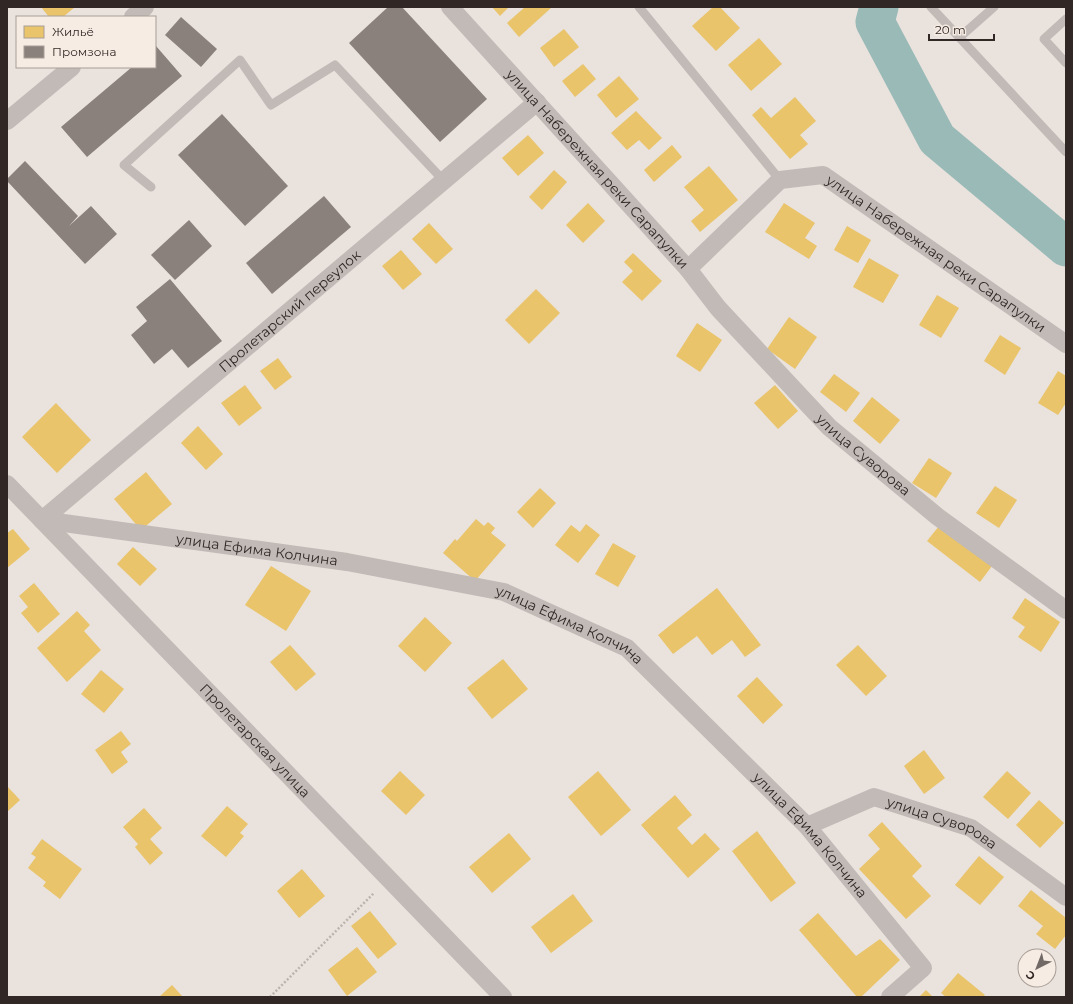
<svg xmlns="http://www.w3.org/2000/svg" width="1073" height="1004" viewBox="0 0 1073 1004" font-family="Montserrat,sans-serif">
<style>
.homes{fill:#e9c46a}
.industry{fill:#8a817c}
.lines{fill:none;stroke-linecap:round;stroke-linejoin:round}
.river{stroke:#9abab7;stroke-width:39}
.path{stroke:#bab3af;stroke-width:2.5;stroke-dasharray:2 2;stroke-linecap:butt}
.lane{stroke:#c1bab6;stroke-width:9}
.street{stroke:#c1bab6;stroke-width:18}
.labels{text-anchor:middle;stroke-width:4;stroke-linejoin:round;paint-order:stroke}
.street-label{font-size:14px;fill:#312825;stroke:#f7ece3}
</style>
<rect width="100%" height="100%" fill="#e9e2dd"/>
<g class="homes">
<polygon points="41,7 75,7 63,17 49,17"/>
<polygon points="492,7 509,7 500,16"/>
<polygon points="525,7 550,7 551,8 519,37 507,23"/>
<polygon points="713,7 720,7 740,28 716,51 692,26"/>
<polygon points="564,29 579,47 554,67 540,48"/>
<polygon points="759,38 782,64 751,91 728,65"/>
<polygon points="583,64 596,79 575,97 562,81"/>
<polygon points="619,76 639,99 616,118 597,95"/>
<polygon points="795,97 816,121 800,135 808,144 790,159 752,115 761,107 771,118"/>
<polygon points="636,111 662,138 649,150 639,140 627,150 611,133"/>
<polygon points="528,135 544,153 518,176 502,158"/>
<polygon points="672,145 682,157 654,182 644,170"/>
<polygon points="709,166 738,200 700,232 691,221 704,210 684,187"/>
<polygon points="554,170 567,182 542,210 529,197"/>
<polygon points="588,203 605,221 583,243 566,225"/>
<polygon points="784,203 815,223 805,238 817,246 809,259 765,232"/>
<polygon points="429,223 453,249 436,264 412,239"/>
<polygon points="847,226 871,240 858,263 834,250"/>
<polygon points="401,250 422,274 403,290 382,266"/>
<polygon points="633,253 662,281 642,301 622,282 633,271 624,262"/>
<polygon points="869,258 899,275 883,303 853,287"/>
<polygon points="536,289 560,313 529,344 505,320"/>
<polygon points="937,295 959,308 941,338 919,325"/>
<polygon points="789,317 817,337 795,369 767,349"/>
<polygon points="697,323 722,340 700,372 676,356"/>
<polygon points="1000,335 1021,348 1005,375 984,361"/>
<polygon points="278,358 292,377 275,390 260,371"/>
<polygon points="1058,371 1066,376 1066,403 1058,415 1038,403"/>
<polygon points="834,374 860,393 846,412 820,392"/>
<polygon points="245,385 262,408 239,426 221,403"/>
<polygon points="775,385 798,411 778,429 754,403"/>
<polygon points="872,397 900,420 880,444 853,421"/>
<polygon points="56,403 91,440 57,473 22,437"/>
<polygon points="198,426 223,454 206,470 181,443"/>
<polygon points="929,458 952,473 936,498 912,483"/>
<polygon points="146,472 172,504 141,530 114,499"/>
<polygon points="995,486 1017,500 999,528 976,513"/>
<polygon points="540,488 556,503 533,528 517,512"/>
<polygon points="476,519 484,526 488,522 495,528 491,533 506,545 475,581 443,553 455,539 457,541"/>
<polygon points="586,524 600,535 578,563 555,545 571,525 580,532"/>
<polygon points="939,526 992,566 980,582 927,541"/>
<polygon points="13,529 30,549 7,568 7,533"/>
<polygon points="613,543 636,556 618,587 595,574"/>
<polygon points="133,547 157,569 140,586 117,564"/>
<polygon points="271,566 311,591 286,631 245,605"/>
<polygon points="34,583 60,614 38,633 21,613 28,607 19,596"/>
<polygon points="717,588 761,645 745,657 732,640 712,655 697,636 673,654 658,635"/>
<polygon points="1025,598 1060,622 1041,652 1018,637 1025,627 1012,618"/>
<polygon points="77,611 90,625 84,631 101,650 67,682 37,648"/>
<polygon points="425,617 452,643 425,672 398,646"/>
<polygon points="290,645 316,674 296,691 270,662"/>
<polygon points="858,645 887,676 866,696 836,665"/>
<polygon points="503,659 528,689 492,719 467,688"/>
<polygon points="101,670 124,689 104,713 81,694"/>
<polygon points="757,677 783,705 763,724 737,696"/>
<polygon points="121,731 131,744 121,752 128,762 112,774 95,750"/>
<polygon points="924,750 945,778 924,794 904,766"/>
<polygon points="400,771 425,795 406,815 381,791"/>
<polygon points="598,771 631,810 601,836 568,797"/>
<polygon points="1007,771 1031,793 1008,819 983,797"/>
<polygon points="7,786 20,800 7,812"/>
<polygon points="675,795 692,815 677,828 692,845 705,833 720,849 688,878 641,825"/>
<polygon points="1039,800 1064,823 1040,848 1016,825"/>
<polygon points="227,806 248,824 240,833 244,836 226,857 201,836"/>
<polygon points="144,808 162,828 150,839 163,853 150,865 135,847 138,844 123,827"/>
<polygon points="882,822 922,866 912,876 931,896 906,919 859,869 880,849 868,835"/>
<polygon points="757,831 796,883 771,902 732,851"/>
<polygon points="509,833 531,859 492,893 469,867"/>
<polygon points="42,839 82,869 60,899 43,886 46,882 28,868 36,857 31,854"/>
<polygon points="979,856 1004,877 980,905 955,885"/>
<polygon points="302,869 325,896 299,918 277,891"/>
<polygon points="1031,890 1066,918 1066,935 1055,949 1036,934 1043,926 1018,906"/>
<polygon points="573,894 593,921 551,953 531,927"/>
<polygon points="370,911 397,944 378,959 351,926"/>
<polygon points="818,913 856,956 880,939 900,960 861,997 857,997 799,930"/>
<polygon points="357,947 377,972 347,996 328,970"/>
<polygon points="958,973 985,995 983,997 946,997 941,993"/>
<polygon points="172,985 183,997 159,997"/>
<polygon points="926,990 933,997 919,997"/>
</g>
<g class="industry">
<polygon points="388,7 402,7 487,99 440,142 349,43"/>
<polygon points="181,17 217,49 201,67 165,35"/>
<polygon points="156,46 182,76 87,157 61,127 132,67 155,67 155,48"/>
<polygon points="222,114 288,186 245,226 178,155"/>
<polygon points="25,161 78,216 69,226 91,206 117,234 85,264 7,181 7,179"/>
<polygon points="324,196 351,227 272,294 246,263"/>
<polygon points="189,220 212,246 175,280 151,255"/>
<polygon points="170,279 222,341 188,368 172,349 154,364 131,335 147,321 136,307"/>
</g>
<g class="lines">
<polyline class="river" points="879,7 875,22 937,139 1066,247"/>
<polyline class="path" points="270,997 374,893"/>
<g class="lane">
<polyline points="639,7 780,180"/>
<polyline points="931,7 1066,152"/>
<polyline points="1066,19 1044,39 1066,63"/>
<polyline points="960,37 994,7"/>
<polyline points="151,187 124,165 240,60 271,105 335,65 444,181"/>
</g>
<g class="street">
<path id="s1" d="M450,7l238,262 92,-89 43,-5 243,169"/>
<polyline points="133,17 145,7"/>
<polyline points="7,121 72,67"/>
<path id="s2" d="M688,269l30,39 111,119 109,90 128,93"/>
<path id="s3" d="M7,484l496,513"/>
<path id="s4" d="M42,520l305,42 157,30 123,56 180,178 116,142 -33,29"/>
<path id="s5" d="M42,520l495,-418"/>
<path id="s6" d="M807,826l67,-29 97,31 95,69"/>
</g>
</g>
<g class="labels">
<g class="street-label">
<text dy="5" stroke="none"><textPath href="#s1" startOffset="219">улица Набережная реки Сарапулки</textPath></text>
<text dy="5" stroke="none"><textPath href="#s1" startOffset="663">улица Набережная реки Сарапулки</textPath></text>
<text dy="5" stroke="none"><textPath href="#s5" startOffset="324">Пролетарский переулок</textPath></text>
<text dy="5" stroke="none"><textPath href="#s2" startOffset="256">улица Суворова</textPath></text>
<text dy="5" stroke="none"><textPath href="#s4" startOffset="217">улица Ефима Колчина</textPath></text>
<text dy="5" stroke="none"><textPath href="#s4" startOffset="541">улица Ефима Колчина</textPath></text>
<text dy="5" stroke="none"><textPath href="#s3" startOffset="357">Пролетарская улица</textPath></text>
<text dy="5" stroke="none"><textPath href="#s6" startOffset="146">улица Суворова</textPath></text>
<text dy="5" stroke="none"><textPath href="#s4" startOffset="865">улица Ефима Колчина</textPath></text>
</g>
</g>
<rect width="1073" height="1004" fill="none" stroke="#312825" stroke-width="16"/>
<rect x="16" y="16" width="140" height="52" fill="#f7ece3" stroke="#a89e97"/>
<rect x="24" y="26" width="20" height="12" fill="#e9c46a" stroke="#a89e97"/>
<text x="52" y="36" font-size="12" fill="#312825">Жильё</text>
<rect x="24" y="46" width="20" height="12" fill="#8a817c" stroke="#a89e97"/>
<text x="52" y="56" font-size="12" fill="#312825">Промзона</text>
<g transform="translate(1037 968) rotate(222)"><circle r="19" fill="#f7ece3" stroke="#a89e97"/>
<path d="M0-3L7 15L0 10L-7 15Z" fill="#716965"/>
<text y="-6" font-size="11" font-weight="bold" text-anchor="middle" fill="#312825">С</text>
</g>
<path d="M929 34v6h65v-6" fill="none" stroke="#312825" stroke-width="2"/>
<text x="935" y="34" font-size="12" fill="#312825" stroke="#f7ece3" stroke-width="3" paint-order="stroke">20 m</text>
</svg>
